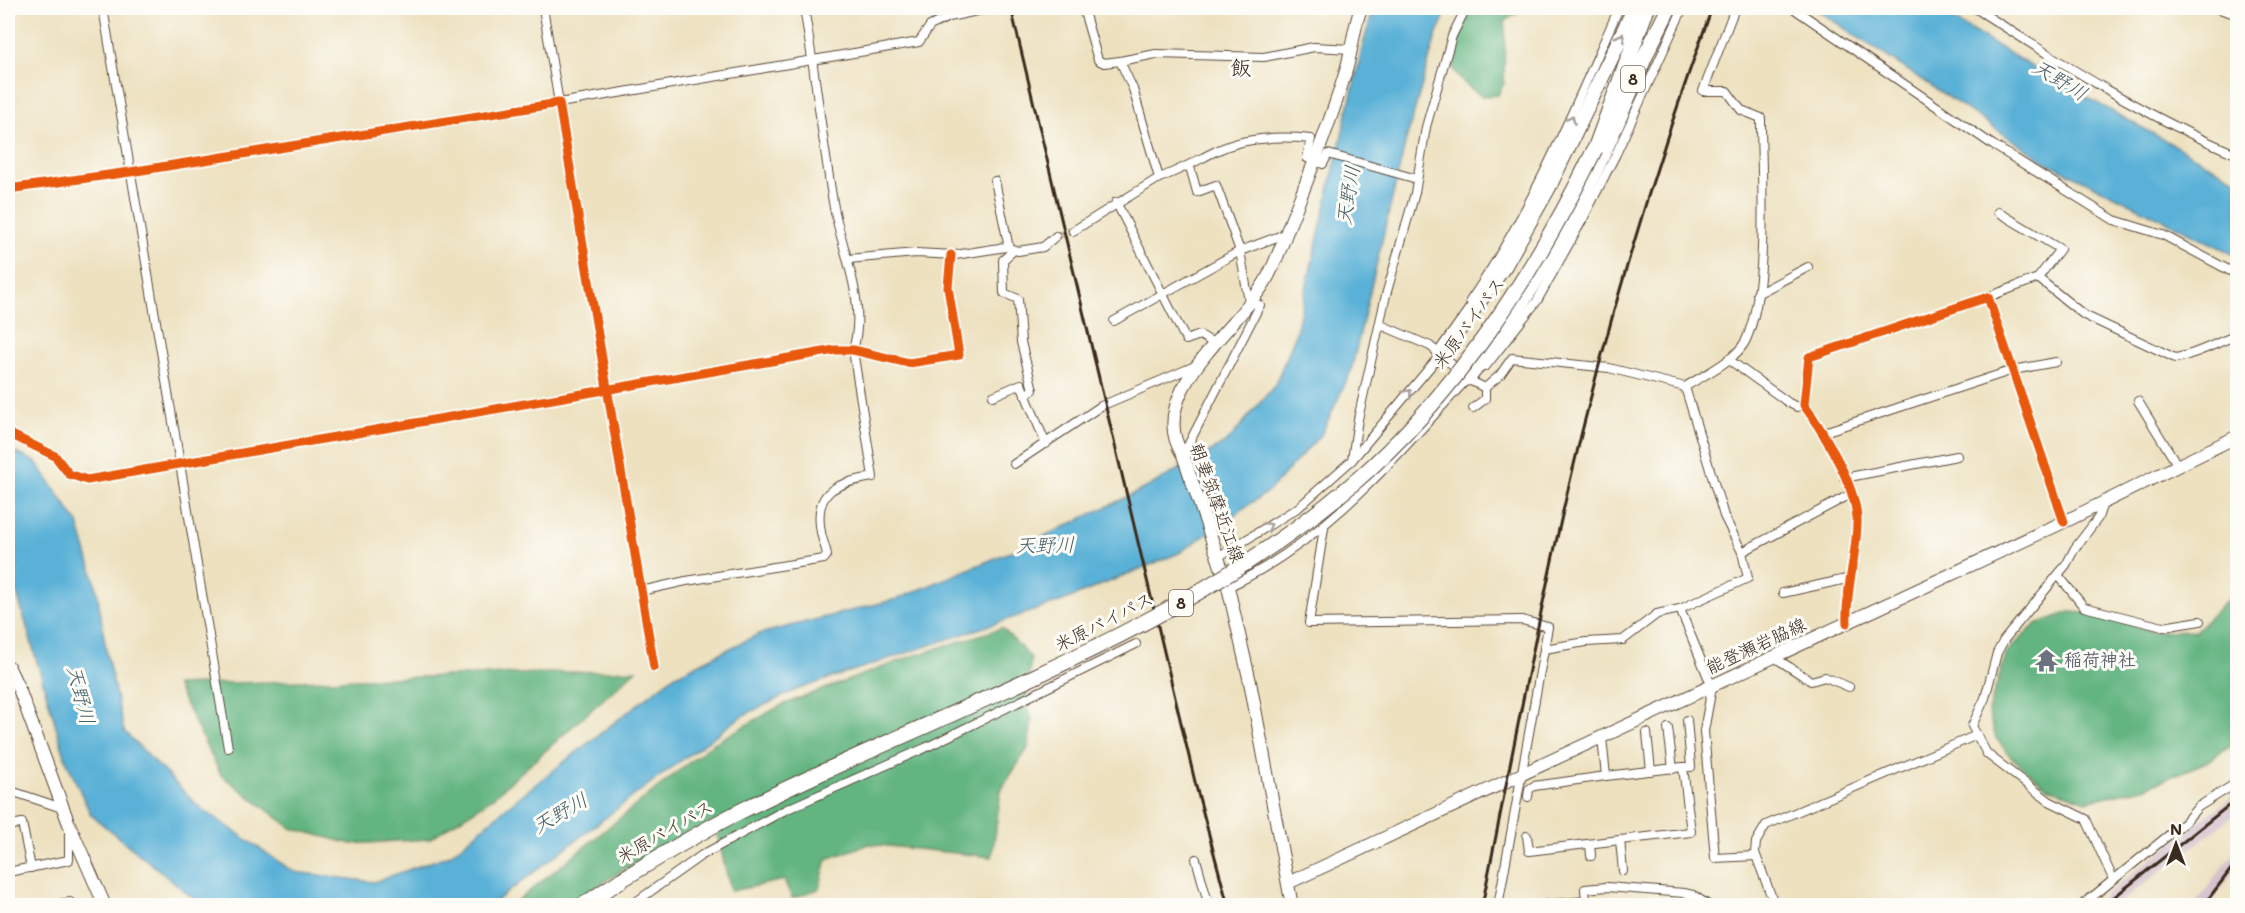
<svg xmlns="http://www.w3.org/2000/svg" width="2245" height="913" viewBox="0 0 2245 913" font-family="Mali,'Klee One',sans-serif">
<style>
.industrial{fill:#d1bdcb}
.forest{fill:#62b480;stroke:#4e6f4f;stroke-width:1.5}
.water{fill:#5ab1d7;stroke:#4a6e7a;stroke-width:1.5}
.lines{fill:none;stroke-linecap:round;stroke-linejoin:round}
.street-tunnel{stroke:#c9bca0;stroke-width:8;stroke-dasharray:8 4;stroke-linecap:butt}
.street-casing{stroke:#564536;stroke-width:10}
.secondary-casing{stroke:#564536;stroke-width:14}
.highway-casing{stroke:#564536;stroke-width:17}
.street{stroke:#fff;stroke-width:8}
.secondary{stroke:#fff;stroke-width:12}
.highway{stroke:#fff;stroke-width:15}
.rail{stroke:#3b2a1e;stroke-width:3}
.highway-bridge-casing{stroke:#564536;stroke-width:17;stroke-linecap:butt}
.highway-bridge{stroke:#fff;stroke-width:15}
.cycleway-casing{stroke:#fdfcf7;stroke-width:13}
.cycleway{stroke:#e8590c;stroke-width:9}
.oneway{stroke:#a79f9a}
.labels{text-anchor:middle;stroke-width:6;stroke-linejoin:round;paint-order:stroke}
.shield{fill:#fdfcf7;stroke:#75695f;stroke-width:1.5}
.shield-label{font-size:16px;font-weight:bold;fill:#3b2a1e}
.street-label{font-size:18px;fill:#3b2a1e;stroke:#fdfcf7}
.worship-label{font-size:18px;font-weight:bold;fill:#5b616d;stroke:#fdfcf7;text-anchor:start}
.water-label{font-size:20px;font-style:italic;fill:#476068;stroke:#fdfcf7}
.quarter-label{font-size:21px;fill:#3b2a1e;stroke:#fdfcf7}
</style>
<rect width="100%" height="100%" fill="#fdfcf7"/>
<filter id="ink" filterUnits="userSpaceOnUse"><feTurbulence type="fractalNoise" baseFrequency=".0167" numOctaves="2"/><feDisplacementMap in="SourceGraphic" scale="12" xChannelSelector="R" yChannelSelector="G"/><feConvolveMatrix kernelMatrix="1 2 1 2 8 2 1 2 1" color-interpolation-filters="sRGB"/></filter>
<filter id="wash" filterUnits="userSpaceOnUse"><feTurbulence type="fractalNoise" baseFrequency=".008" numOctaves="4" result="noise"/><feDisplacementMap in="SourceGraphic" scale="24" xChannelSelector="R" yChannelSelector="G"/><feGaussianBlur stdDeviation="1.35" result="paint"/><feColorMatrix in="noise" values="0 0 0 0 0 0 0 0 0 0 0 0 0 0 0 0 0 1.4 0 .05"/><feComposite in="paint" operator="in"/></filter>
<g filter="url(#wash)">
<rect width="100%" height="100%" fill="#ede1c0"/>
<g class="industrial">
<polygon points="2237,793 2237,813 2116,905 2092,905"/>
<polygon points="2237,849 2237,867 2209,905 2194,905"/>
</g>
<g class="forest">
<path d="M1473,8h51l-19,13 -1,62 -6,12 -17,1c-7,-6 -20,-13 -25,-22 -14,-22 9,-48 17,-66z"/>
<polygon points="2237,591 2237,742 2206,762 2144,788 2086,801 2047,787 2011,757 1996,738 1988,711 2007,652 2036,624 2070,612 2103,614 2154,632 2195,631"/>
<polygon points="1002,628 1031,658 1026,702 1032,719 1028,748 1001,790 992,857 869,844 827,859 819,889 792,898 784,880 731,891 714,821 637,861 568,905 511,906 712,744 782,705 910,657"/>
<polygon points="636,670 490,800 429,839 352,844 291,828 221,775 176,685"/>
</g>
<g class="water">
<polygon points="1374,8 1448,8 1436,36 1406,140 1351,371 1322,433 1270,490 1179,553 1060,602 798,689 742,716 652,782 491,905 202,905 91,815 66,760 8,563 8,449 36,462 78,523 96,585 107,656 124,731 198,806 294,872 374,882 450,855 518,798 674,676 759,634 897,599 1022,547 1148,487 1227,442 1275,385 1295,336 1364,41"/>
<polygon points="1814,8 1934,8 2032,67 2237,180 2237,256 2046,162"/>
</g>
</g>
<g filter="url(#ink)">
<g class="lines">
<polyline class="street-tunnel" points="1056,236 1073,231"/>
<defs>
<g id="street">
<polyline points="103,8 228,748"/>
<polyline points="543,8 559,103 919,42 930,26 949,17 991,8"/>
<path d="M1083,8l15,52 6,3 16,-2 13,28 26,89c20,-7 37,-17 55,-26 29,-15 66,-16 97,-13l-4,19 16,6 5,-10 89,25"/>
<polyline points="1793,8 1993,145 2114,220 2163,235 2238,275"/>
<path d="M1975,8c84,54 169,108 263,147"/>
<polyline points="2216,8 2238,15"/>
<polyline points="1120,61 1156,54 1264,57 1314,47 1351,49"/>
<polyline points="995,181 1009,248"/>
<polyline points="8,189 130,172 559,103 654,667"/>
<polyline points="1116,202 1186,340 1200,335 1215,344"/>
<polyline points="1998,212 2060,249 2038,278"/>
<polyline points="1073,231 1159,178"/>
<polyline points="1014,250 1003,260 1004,293 1018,299 1021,342 1033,390 1025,395"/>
<polyline points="848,259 916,253 955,255 1006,247 1018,251 1043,247 1056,236"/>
<polyline points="1757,294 1808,267"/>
<path d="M1988,297l50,-19 46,37 91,43c21,-3 42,-16 63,-23"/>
<path d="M1470,301c63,-91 104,-193 149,-293"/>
<polyline points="1114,321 1240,251 1285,234"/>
<polyline points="1381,325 1430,346 1473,382 1485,388"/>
<polyline points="1728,359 1789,403 1797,407 1804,405"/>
<polyline points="1486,366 1537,301 1584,217 1616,154 1683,8"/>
<polyline points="1685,387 1724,516 1742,552"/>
<polyline points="993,396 1021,384 1046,444"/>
<polyline points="2138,401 2178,466"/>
<path d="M1473,408l12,-9v-11l15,-13 12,-17 97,10 76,19c18,-12 51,-26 61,-47 24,-54 15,-161 15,-222l-20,-8 -14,-19h-24l32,-83"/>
<polyline points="1824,432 2013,370 2056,362"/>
<polyline points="8,433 55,456 69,474 87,480 835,350 853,350 909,363 959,355 948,287 951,255"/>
<polyline points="1183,455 1260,305 1249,302 1240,251 1216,185 1197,192 1190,167"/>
<polyline points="1352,460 1358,419 1386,295 1415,193 1426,127 1452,36 1466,8"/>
<polyline points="1014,464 1101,406 1195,366"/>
<polyline points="1844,478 1957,456"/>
<polyline points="2103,503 2098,518 2075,548 2066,565 2004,640 1997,653 1985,698 1972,726 1987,754 2049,801 2086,819 2113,879"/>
<polyline points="1324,528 1309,623 1522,620 1548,627 1498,906"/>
<polyline points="1218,557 1299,507 1352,460 1441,354"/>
<polyline points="2058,575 2084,607 2163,627 2200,621"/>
<path d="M1228,587c100,-47 167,-130 240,-209"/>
<path d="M641,591l45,-10 138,-22 3,-4c-1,-8 -5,-15 -6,-23 -8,-42 16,-49 52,-55l-20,-127c15,-50 -12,-99 -20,-148 -11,-65 -18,-130 -29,-194"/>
<polyline points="1783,593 1851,578"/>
<polyline points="1680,609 1748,578 1742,552 1851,494"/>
<path d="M1847,623c-2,-34 10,-67 10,-101 1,-33 -34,-91 -53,-117l5,-48 179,-60 76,225"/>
<polyline points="1544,649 1586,642 1623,640 1657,614 1680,609 1712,687 1704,731 1715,858 1756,856"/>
<polyline points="1774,657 1811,681 1825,677 1849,687"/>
<polyline points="1668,728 1673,769"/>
<polyline points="1647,733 1651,771"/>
<polyline points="1683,767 1691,767 1687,720"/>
<polyline points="1606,776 1683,767 1691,832 1620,840 1623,871"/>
<polyline points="8,790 62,808"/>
<polyline points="1528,797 1529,789 1534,786 1606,776 1602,738"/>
<polyline points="8,826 22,823 31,868"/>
<polyline points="1527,836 1529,851 1620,840"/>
<polyline points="1590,844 1591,856"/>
<polyline points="1196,859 1209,906"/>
<polyline points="8,872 69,860 69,827"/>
<polyline points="49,906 70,902 71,906"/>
<polyline points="630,906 702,855 785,810 925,748 1136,644"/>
<polyline points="1529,906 1586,901 1585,889 1607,887 1684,893 1693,895 1710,906"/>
<polyline points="1739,906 1774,902"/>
<polyline points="1775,906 1755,853 1756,842 1766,825 1977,735"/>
<polyline points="2081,906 2185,822 2198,807 2238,782"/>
</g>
<g id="secondary">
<polyline points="8,666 19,689 69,824 105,906"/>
<polyline points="1288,883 2068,520 2238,436"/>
<path d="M1292,906l-42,-224 -22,-95 -45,-132c-40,-60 55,-127 82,-173 13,-22 20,-48 30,-71 18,-45 36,-91 50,-137 7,-22 8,-45 16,-66"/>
</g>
<g id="highway">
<polyline points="1642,62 1669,8"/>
<polyline points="1595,149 1647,8"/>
<polyline points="1441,354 1504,266 1548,188 1635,8"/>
<path d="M1468,378c81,-104 129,-204 178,-324"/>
<polyline points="582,906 621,880"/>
</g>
</defs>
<use href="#street" class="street-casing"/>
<use href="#secondary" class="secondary-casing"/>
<use href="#highway" class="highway-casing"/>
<use href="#street" class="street"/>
<use href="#secondary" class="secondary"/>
<use href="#highway" class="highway"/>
<g class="rail">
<polyline points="1011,8 1196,786 1228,906"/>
<path d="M1482,906c28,-138 53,-276 85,-412 38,-165 87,-327 145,-486"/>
<polyline points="2103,906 2238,798"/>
<polyline points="2203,906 2238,860"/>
</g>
<defs>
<path id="highway-bridge" d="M621,880c38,-23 75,-46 114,-66 208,-105 434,-175 614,-327 107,-91 185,-213 246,-338"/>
</defs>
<use href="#highway-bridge" class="highway-bridge-casing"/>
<use href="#highway-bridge" class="highway-bridge"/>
<defs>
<g id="cycleway">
<polyline points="8,189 130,172 559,103 654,667"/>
<polyline points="8,433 55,456 69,474 87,480 835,350 853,350 909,363 959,355 948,287 951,255"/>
<path d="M1847,623c-2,-34 10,-67 10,-101 1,-33 -34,-91 -53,-117l5,-48 179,-60 76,225"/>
</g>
</defs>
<use href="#cycleway" class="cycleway-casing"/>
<use href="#cycleway" class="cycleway"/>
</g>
<defs><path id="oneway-chevron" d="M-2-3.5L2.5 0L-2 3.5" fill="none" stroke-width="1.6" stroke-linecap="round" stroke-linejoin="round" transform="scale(1.5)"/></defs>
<g class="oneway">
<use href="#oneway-chevron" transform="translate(1621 37) rotate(-64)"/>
<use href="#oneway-chevron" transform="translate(1571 119) rotate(-65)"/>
<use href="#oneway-chevron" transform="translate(1408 393) rotate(-50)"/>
<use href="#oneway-chevron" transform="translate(1268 526) rotate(-31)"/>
</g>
</g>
<defs>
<symbol id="temple-bare" viewBox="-9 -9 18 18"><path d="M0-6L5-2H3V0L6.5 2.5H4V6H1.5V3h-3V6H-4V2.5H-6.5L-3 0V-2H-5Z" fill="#6b7280" stroke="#fdfcf7" stroke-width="2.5" paint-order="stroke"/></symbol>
</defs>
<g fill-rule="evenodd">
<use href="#temple-bare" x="2030" y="644" width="33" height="33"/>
</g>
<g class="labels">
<g class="shield">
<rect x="1621" y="66" width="24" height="26" rx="4.5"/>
<rect x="1169" y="590" width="24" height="26" rx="4.5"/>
</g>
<g class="shield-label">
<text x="1633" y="85">8</text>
<text x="1181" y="609">8</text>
</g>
<g class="street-label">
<text transform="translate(1469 323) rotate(-54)" y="6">米原バイパス</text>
<text transform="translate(1217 503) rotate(70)" y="6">朝妻筑摩近江線</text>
<text transform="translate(1104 622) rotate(-27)" y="6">米原バイパス</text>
<text transform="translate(1756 646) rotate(-25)" y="6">能登瀬岩脇線</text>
<text transform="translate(665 832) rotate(-30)" y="6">米原バイパス</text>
</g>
<g class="worship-label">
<text x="2064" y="666">稲荷神社</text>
</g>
<g class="water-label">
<text transform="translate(2060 80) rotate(31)" y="7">天野川</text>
<text transform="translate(1348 195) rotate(-81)" y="7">天野川</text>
<text transform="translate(1045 545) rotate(-1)" y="7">天野川</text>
<text transform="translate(81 695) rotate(76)" y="7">天野川</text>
<text transform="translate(560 813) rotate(-30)" y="7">天野川</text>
</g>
<g class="quarter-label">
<text x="1241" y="75">飯</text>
</g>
</g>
<rect width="2245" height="913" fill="none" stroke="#fdfcf7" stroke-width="30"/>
<g transform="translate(2176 844)" stroke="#fdfcf7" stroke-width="4.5" paint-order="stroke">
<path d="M0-4.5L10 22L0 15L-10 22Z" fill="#3b2a1e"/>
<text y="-9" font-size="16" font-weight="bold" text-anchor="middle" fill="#3b2a1e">N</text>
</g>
</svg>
